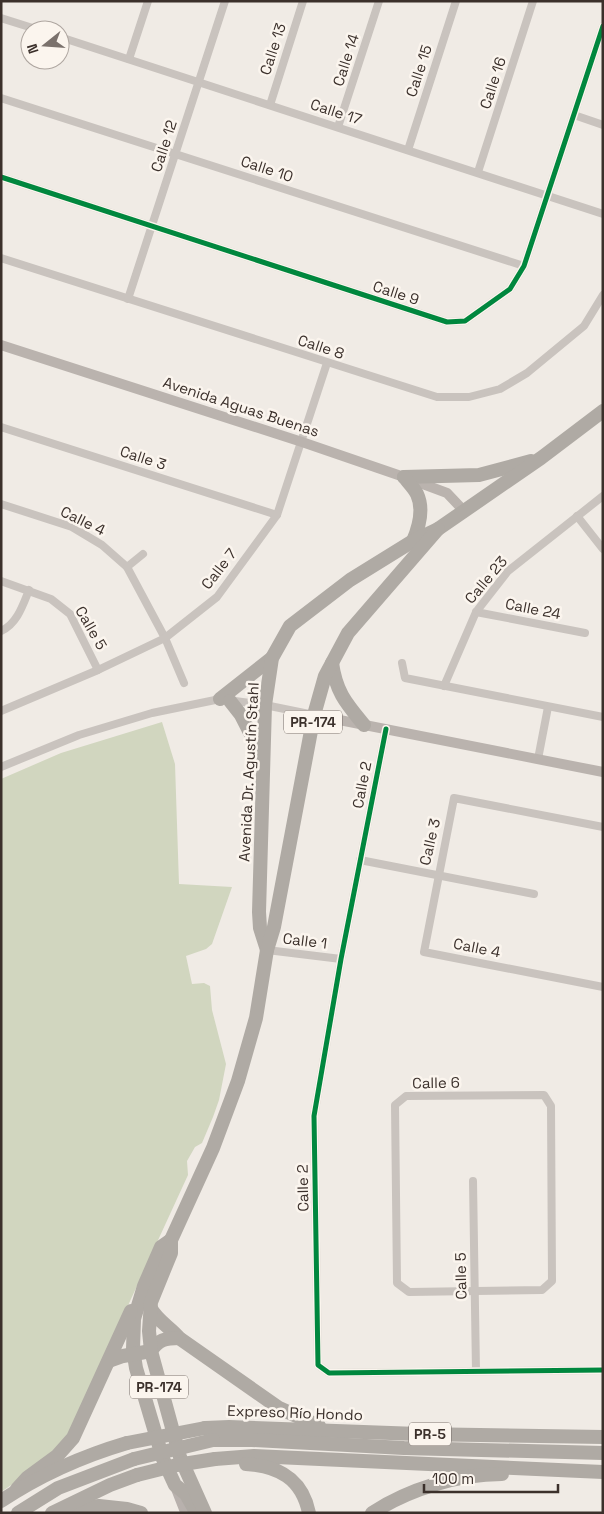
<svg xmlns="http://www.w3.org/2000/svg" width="604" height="1514" viewBox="0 0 604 1514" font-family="'Space Grotesk',sans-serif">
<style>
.pitch{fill:#d1d6bf}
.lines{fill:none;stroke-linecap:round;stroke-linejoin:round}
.street{stroke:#c9c3be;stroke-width:8}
.secondary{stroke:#bab3ae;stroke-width:10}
.primary{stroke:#b8b1ad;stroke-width:11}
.highway{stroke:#afaaa4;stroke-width:14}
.highway-bridge{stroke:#afaaa4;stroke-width:14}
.cycleway-casing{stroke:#fbf5ee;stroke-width:8}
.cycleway{stroke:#00873e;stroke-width:5}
.labels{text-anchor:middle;stroke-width:5;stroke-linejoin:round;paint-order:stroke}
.shield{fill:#fbf5ee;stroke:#756b66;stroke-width:1}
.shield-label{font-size:14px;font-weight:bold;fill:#3b302b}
.street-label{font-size:15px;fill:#3b302b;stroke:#fbf5ee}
</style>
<rect width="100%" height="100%" fill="#f0ebe5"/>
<polygon class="pitch" points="162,722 175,764 179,884 232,887 212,944 206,949 186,956 192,984 204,983 210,986 212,1010 226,1064 219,1100 213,1117 202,1143 195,1147 187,1161 188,1175 68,1436 48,1460 1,1492 1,779 61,753"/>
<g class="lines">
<g class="street">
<polyline points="1,18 39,30"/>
<polyline points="60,37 603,214"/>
<polyline points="129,59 148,1"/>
<polyline points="1,98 524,266"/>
<polyline points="270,105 303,1"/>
<polyline points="574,115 603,125"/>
<polyline points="338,127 379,1"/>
<polyline points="408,150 456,1"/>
<polyline points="478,172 533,1"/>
<polyline points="1,177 447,322 465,321 510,289 524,266 603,26"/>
<polyline points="1,258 437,397 469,397 500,389 527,373 584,326 603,295"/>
<polyline points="128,299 225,1"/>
<polyline points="1,427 277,515"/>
<polyline points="1,504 72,527 102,545 127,567 165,638 184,683"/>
<polyline points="577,516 603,549"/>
<polyline points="127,567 143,554"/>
<polyline points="1,581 51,599 70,614 98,670"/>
<polyline points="476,612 585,633"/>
<path d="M1,631c16,-7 22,-26 28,-41"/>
<polyline points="402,663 405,678 603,717"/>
<polyline points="444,686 476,612 508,571 603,496"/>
<polyline points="1,711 98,670 165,638 217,597 277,515 327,363"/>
<polyline points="386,729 341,959 314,1116 318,1365 329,1373 603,1370"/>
<polyline points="538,759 548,707"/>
<polyline points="1,767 79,735 152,713 220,699 265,705 314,715"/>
<polyline points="603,827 454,798 424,952 603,987"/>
<polyline points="360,860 534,894"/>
<polyline points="267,950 341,959"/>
<polygon points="544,1095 551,1106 552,1281 542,1290 409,1292 397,1283 395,1105 406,1096"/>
<polyline points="473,1181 476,1371"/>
</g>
<g class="secondary">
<polyline points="1,345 302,442 404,477 447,493 464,511"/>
<polyline points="314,715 603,772"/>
</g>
<polyline class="primary" points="175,1485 186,1513"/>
<g class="highway">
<polyline points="404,477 479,475 531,461"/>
<path d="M404,477c4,5 10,11 13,17 7,15 2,33 -4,47"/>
<path d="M332,663c4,29 14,40 32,62"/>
<polyline points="220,699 272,658"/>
<polyline points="230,701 241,715 262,756"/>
<polyline points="267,950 260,928 259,912 265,705 272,658 290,626 350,580 413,541 438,529 541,458 603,411"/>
<polyline points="171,1240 161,1247 144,1286 134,1319 133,1349 136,1368 163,1459 175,1485 186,1494 195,1510"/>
<path d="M150,1307c7,14 20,20 29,31l100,70 40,18"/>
<path d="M109,1361l14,-5 28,-5c7,-11 14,-13 28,-13"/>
<polyline points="205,1428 229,1427 418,1434 603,1437"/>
<polyline points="213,1440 252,1440 404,1448 603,1453"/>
<polyline points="215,1459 254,1456 603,1472"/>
<path d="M246,1464c32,2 56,14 63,49"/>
<polyline points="17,1489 27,1478 57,1456 73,1438 131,1311"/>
<path d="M1,1501c39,-26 82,-45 126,-58"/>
<polyline points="64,1510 99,1506 127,1509 141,1513"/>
<polyline points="18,1513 58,1488 134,1459"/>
<polyline points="52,1513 110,1485 137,1475"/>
<polyline points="205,1513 180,1457 151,1351 149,1331 151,1302 171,1253 171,1240 213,1148 238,1081 256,1018 267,950 274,927 314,715 325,676 348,633 438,529"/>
<path d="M372,1513c37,-24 86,-39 130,-39"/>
</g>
<g class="highway-bridge">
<polyline points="127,1443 205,1428"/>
<polyline points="134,1459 213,1440"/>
<polyline points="137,1475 177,1465 215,1459"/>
</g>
<defs>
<g id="cycleway">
<polyline points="1,177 447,322 465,321 510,289 524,266 603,26"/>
<polyline points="386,729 341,959 314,1116 318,1365 329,1373 603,1370"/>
</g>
</defs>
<use href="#cycleway" class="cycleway-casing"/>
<use href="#cycleway" class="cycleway"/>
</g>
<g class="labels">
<g class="shield">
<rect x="284" y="710.5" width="58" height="23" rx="4"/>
<rect x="130" y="1375.5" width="58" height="23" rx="4"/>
<rect x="409" y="1422.5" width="42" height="23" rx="4"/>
</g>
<g class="shield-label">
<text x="313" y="727">PR-174</text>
<text x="159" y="1392">PR-174</text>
<text x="430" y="1439">PR-5</text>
</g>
<g class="street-label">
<text transform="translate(273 49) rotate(-72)" y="5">Calle 13</text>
<text transform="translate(346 60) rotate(-72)" y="5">Calle 14</text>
<text transform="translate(419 71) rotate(-72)" y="5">Calle 15</text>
<text transform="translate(493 83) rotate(-72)" y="5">Calle 16</text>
<text transform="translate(336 112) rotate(18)" y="5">Calle 17</text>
<text transform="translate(164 146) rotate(-72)" y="5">Calle 12</text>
<text transform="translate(267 169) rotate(18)" y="5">Calle 10</text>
<text transform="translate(396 293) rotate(18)" y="5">Calle 9</text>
<text transform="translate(321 347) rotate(18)" y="5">Calle 8</text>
<text transform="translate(241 407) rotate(18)" y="5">Avenida Aguas Buenas</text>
<text transform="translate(143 458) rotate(18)" y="5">Calle 3</text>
<text transform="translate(83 521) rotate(26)" y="5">Calle 4</text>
<text transform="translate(219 569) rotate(-52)" y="5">Calle 7</text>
<text transform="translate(486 580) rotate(-50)" y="5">Calle 23</text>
<text transform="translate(533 609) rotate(11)" y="5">Calle 24</text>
<text transform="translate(91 628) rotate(60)" y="5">Calle 5</text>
<text transform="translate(249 772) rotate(-87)" y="5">Avenida Dr. Agustín Stahl</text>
<text transform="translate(362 785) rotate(-79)" y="5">Calle 2</text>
<text transform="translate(430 842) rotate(-77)" y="5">Calle 3</text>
<text transform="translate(305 941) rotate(7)" y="5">Calle 1</text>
<text transform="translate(477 948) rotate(11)" y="5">Calle 4</text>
<text transform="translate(436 1083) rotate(-1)" y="5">Calle 6</text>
<text transform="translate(303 1188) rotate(-91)" y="5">Calle 2</text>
<text transform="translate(461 1276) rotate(-91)" y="5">Calle 5</text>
<text transform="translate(295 1413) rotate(2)" y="5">Expreso Río Hondo</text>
</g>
</g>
<rect width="604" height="1514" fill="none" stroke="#3b302b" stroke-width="5"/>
<g transform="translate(45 45) rotate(253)"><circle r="24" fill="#fbf5ee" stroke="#aea6a0"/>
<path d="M0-4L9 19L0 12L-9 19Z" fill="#7a716c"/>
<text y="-8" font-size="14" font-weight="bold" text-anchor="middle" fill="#3b302b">N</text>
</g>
<path d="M424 1484v8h134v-8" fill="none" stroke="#3b302b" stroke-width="2.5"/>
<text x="432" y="1484" font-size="15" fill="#3b302b" stroke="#fbf5ee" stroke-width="4" paint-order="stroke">100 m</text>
</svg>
